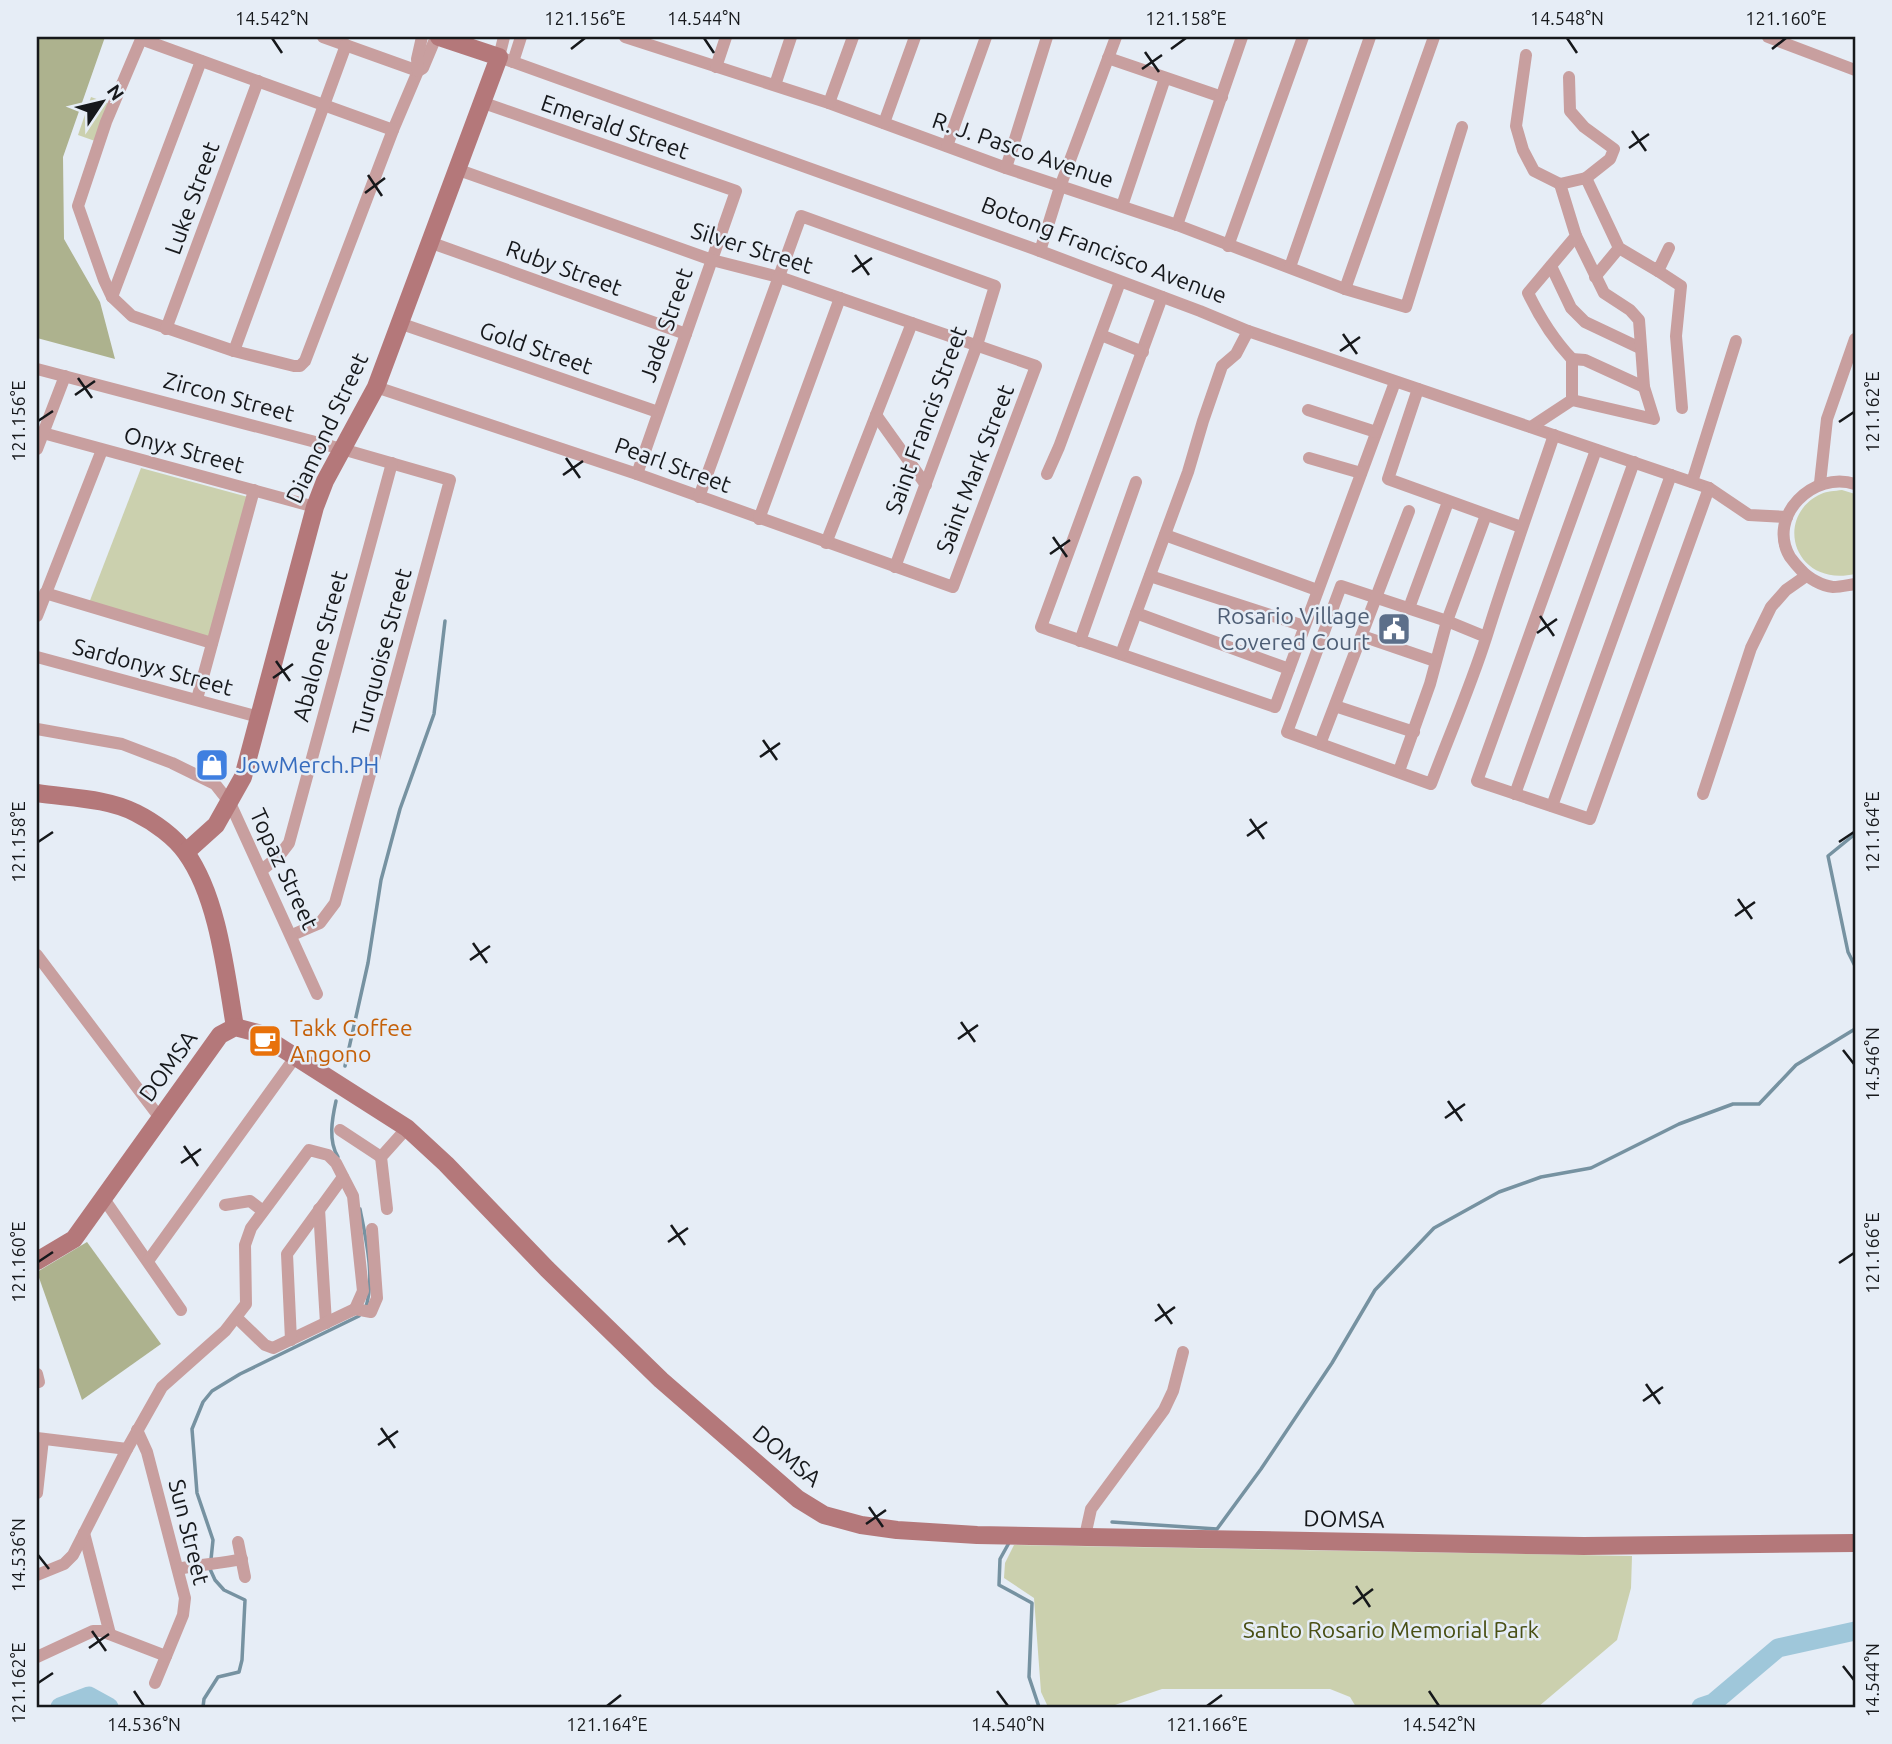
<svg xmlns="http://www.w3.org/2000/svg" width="1892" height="1744" viewBox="0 0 1892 1744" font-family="Ubuntu,sans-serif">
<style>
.green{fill:#cbd0ae}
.forest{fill:#adb28e}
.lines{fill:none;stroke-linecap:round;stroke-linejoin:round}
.stream{stroke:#7692a1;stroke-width:3.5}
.river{stroke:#9fc7da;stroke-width:19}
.street{stroke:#c89f9f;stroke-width:12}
.secondary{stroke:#b4787a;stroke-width:18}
.ticks{fill:none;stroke:#16181b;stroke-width:2.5}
.labels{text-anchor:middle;stroke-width:5;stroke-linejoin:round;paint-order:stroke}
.street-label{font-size:23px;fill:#16181b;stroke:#e6edf6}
.service-label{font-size:23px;fill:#4e5e75;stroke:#e6edf6;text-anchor:end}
.shop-label{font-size:23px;fill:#366cbe;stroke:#e6edf6;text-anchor:start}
.food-label{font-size:23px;fill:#c56008;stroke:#e6edf6;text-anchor:start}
.park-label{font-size:23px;fill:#494f14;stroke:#e6edf6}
.neatline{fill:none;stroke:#16181b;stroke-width:2.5}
.ticks-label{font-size:18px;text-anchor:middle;fill:#16181b}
</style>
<rect width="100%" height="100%" fill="#e6edf6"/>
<g class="green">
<polygon points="91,97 108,103 95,141 78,135"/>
<polygon points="141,468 248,497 210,638 89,603"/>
<path d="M1842,490l13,4v80c-62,14 -82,-58 -34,-80 6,-3 14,-3 21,-4z"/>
<polygon points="1014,1545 1632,1556 1631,1588 1617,1640 1538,1707 1356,1707 1350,1697 1330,1689 1162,1689 1109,1707 1048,1707 1041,1692 1034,1598 1004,1578 1005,1563"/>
</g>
<g class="forest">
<polygon points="37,37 105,37 63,157 64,239 100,302 115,359 37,338"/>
<polygon points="87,1242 161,1344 82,1400 37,1272"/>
</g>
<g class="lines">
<g class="stream">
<polyline points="1855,834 1828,856 1848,952 1855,966"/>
<polyline points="345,1066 368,963 381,880 400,809 434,714 445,621"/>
<path d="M336,1101c-4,18 -8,40 2,56"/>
<path d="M360,1209c6,31 15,67 6,98"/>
<polyline points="1112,1522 1217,1529 1261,1469 1332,1363 1375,1290 1434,1228 1499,1192 1541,1177 1591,1168 1679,1124 1733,1104 1759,1104 1796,1065 1855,1029"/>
<polyline points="1010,1541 1000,1559 999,1585 1032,1603 1029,1677 1039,1707"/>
<polyline points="203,1707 204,1699 218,1677 239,1672 242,1660 245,1600 224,1590 215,1580 210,1569 213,1540 197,1493 192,1429 203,1402 212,1391 240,1374 359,1316"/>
</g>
<g class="river">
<polyline points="60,1707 89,1696 109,1707"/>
<polyline points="1701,1707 1713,1703 1778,1648 1855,1631"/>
</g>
<g class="street">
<polyline points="142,37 106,122 78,206 104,280 112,297 132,316 234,351 294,366 300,366 305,361 393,130 418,71 423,68 436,37"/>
<polyline points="323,37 418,71"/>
<polyline points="504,37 499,57 1040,251 1200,311 1248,331 1709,488 1749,515 1787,517"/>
<polyline points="625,37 829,103 1006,168 1177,225 1345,289 1406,307 1462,127"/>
<polyline points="1768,37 1855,70"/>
<polyline points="141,39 393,130"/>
<polyline points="1526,55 1516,126 1523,150 1534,171 1560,184 1586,178 1619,248 1658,271 1669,248"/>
<polyline points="1108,58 1222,97"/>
<polyline points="513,62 521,37"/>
<polyline points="716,67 726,37"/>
<polyline points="418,71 417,59 422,37"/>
<polyline points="1569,77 1570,111 1584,127 1614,149 1610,159 1586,178"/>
<polyline points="775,85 791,37"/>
<polyline points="481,102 736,191 637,474"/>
<polyline points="829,103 853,37"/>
<polyline points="884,123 915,37"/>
<polyline points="947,146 986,37"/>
<polyline points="1006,168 1047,37"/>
<polyline points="1122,206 1165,78"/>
<polyline points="1177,225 1242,37"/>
<polyline points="429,242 686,334"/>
<polyline points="1228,246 1303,37"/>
<polyline points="1040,251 1060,187 1116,37"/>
<polyline points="1551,266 1571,308 1585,322 1640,348"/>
<polyline points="1290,267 1370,37"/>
<polyline points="1658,271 1681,286 1676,336 1682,408"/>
<polyline points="1595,277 1619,248"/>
<polyline points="1345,289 1434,37"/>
<polyline points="112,297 201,61"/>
<polyline points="1162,297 1041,627 1275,707 1395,382"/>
<polyline points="399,323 658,412"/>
<polyline points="166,329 258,81"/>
<polyline points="1101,335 1143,352"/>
<polyline points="234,351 346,45"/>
<polyline points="1572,359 1585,360 1644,387"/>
<polyline points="37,369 342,449 450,480 335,903 320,923 292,935"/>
<polyline points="376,387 637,474 953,587 1036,366 779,277 712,260 456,169"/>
<polyline points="1418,389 1388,479 1521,527"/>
<polyline points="1572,400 1654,419 1644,387 1639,320 1630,310 1604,293 1576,236"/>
<polyline points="1308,410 1376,432"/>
<polyline points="876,415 926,485"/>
<path d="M1531,427l41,-27v-41c-19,-20 -32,-41 -44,-66l48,-57 -16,-52"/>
<polyline points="43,433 315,507"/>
<polyline points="37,449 65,376"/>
<polyline points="1596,450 1477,781 1590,819 1709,488"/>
<polyline points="1309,458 1361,473"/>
<polyline points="1047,474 1059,447 1120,282"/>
<polyline points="1692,482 1736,341"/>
<polyline points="1820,483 1827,419 1855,339"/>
<path d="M1855,484c-41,-14 -89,32 -65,73 3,4 7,9 11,13 7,8 21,16 32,17 8,0 15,-2 22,-3"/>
<polyline points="699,497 801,216 995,286 977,345 895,567"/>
<polyline points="759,519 840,298"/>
<polyline points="1165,535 1317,590"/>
<polyline points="826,543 912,323"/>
<polyline points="1150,576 1304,626"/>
<polyline points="45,593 212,643"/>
<polyline points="1409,608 1448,502"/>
<polyline points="1136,613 1289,669"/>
<polyline points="37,616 102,450"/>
<polyline points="1362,636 1435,661"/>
<path d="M1486,637l-39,-16 -106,-35 -54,146 144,52c18,-48 39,-96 55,-146 21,-68 45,-135 68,-203"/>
<polyline points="1080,641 1136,482"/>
<polyline points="1121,654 1188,472 1203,421 1222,366 1236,354 1248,331"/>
<polyline points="37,657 259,717"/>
<polyline points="197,699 254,490"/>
<polyline points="1335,706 1414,732"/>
<polyline points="37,729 122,744 172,763 215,784 230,803 317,994"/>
<polyline points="1320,744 1409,511"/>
<polyline points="1399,771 1430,684 1447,621 1486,515"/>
<polyline points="1515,794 1634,462"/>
<polyline points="1703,794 1751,648 1771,607 1786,590 1806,576"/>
<polyline points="1552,806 1671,475"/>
<polyline points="262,870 279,856 289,843 392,463"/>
<polyline points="37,955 160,1118"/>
<polyline points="340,1130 381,1157"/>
<polyline points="104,1199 181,1310"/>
<polyline points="225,1205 250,1201 263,1211"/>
<polyline points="319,1209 326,1323"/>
<polyline points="387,1209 381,1157 407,1128"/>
<polyline points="148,1261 296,1056"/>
<polyline points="355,1309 371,1312 377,1298 372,1229"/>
<polyline points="237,1318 265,1345 273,1348 355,1309"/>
<polyline points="291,1340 287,1254 343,1177"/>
<polyline points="37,1374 39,1382"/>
<polyline points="137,1430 147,1452 185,1598 183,1615 155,1683"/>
<polyline points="37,1438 127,1449"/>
<polyline points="37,1493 43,1439"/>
<polyline points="84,1533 110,1634"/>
<polyline points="1085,1536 1091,1509 1164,1410 1173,1391 1183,1352"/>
<polyline points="238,1542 245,1577"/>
<path d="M178,1569c22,-5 42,-5 64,-10"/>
<polyline points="37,1575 64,1564 73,1555 127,1449 162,1387 225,1331 246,1304 245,1245 251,1228 309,1150 328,1155 336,1163 353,1196 363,1291 355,1309"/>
<polyline points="37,1657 93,1631 101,1631 166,1656"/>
</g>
<g class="secondary">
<path d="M37,793c32,5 70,5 99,20 18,9 39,24 50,40 32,44 40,121 49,174"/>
<polyline points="186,852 216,825 243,777 315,507 325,481 376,387 499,57 439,37"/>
<polyline points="37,1261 74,1239 220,1035 235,1027 258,1033 407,1128 446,1164 547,1269 661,1380 798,1499 824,1515 861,1525 897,1530 977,1535 1584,1546 1855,1543"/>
</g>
</g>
<path class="ticks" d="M272,38l10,15M704,38l10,15M1567,38l10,15M571,49l14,-11M1171,49l15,-11M1772,49l14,-11M1145,52l14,20M1142,69l20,-14M1632,131l14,20M1629,148l20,-14M368,175l14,21M365,193l20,-15M855,255l14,20M852,272l20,-14M1343,334l14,20M1340,351l20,-14M78,378l14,20M75,395l20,-14M38,421l15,-10M1839,422l15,-10M566,458l14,20M563,475l20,-14M1053,537l14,20M1050,554l20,-14M1540,616l14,20M1537,633l20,-14M276,661l14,20M273,678l20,-14M763,740l14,20M760,757l20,-14M1250,819l14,20M1247,836l20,-14M38,842l15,-10M1839,842l15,-10M1738,899l14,20M1735,916l20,-14M473,943l14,20M470,960l20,-14M961,1022l14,20M958,1039l20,-14M1843,1050l11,14M1448,1101l14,20M1445,1118l20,-14M184,1146l14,20M181,1163l20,-14M671,1225l14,20M668,1242l20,-14M38,1262l15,-10M1839,1263l15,-10M1158,1304l14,20M1155,1321l20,-14M1646,1384l14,20M1643,1401l20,-14M381,1428l14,20M378,1445l20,-14M869,1507l14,20M866,1524l20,-14M38,1555l11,14M1356,1586l14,21M1353,1604l20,-15M92,1631l14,20M89,1648l20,-14M1843,1666l11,14M38,1683l15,-10M134,1691l10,15M997,1691l11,15M1429,1691l10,15M607,1706l14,-11M1207,1706l15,-11"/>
<defs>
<symbol id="civic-square" viewBox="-11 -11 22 22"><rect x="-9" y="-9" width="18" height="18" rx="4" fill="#5c6f8a" stroke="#e6edf6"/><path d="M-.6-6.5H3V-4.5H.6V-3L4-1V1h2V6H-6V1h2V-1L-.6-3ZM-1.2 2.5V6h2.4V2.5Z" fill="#fff"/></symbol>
<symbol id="shop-square" viewBox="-11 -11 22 22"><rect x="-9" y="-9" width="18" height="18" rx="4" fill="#3f7fe0" stroke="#e6edf6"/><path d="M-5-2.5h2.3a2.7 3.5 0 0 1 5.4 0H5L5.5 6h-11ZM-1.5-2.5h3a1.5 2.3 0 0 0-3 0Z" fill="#fff"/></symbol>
<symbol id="cafe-square" viewBox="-11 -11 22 22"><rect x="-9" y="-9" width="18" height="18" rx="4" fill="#e8710a" stroke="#e6edf6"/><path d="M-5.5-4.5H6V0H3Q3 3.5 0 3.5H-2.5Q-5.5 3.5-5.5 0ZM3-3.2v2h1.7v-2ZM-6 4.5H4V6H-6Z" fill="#fff"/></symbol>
</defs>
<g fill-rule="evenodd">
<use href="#civic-square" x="1375" y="610" width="38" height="38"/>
<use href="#shop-square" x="193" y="746" width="38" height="38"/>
<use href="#cafe-square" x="246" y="1022" width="38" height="38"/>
</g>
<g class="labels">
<g class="street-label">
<text transform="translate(615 127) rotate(19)" y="8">Emerald Street</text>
<text transform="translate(1023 150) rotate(19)" y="8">R. J. Pasco Avenue</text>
<text transform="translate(192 198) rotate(-70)" y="8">Luke Street</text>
<text transform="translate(752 248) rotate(17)" y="8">Silver Street</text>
<text transform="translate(1104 250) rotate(21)" y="8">Botong Francisco Avenue</text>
<text transform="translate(564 268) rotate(20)" y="8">Ruby Street</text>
<text transform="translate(666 325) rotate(-71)" y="8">Jade Street</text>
<text transform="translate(536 348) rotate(19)" y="8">Gold Street</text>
<text transform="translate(229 397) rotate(15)" y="8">Zircon Street</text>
<text transform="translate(926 420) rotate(-70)" y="8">Saint Francis Street</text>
<text transform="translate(327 428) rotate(-65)" y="8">Diamond Street</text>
<text transform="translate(184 450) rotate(15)" y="8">Onyx Street</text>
<text transform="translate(673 465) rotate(20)" y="8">Pearl Street</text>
<text transform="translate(975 469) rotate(-69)" y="8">Saint Mark Street</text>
<text transform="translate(320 646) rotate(-75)" y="8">Abalone Street</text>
<text transform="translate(382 652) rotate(-75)" y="8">Turquoise Street</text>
<text transform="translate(153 667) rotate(15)" y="8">Sardonyx Street</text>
<text transform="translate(284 869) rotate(65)" y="8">Topaz Street</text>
<text transform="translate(168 1066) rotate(-54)" y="8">DOMSA</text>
<text transform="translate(787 1456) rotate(40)" y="8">DOMSA</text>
<text transform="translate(1344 1519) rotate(1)" y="8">DOMSA</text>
<text transform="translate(189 1532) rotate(76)" y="8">Sun Street</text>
</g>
<g class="service-label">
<text x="1370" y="624">Rosario Village<tspan x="1370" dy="26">Covered Court</tspan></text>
</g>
<g class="shop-label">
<text x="236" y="773">JowMerch.PH</text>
</g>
<g class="food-label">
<text x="290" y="1036">Takk Coffee<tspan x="290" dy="26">Angono</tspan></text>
</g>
<g class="park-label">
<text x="1391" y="1638">Santo Rosario Memorial Park</text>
</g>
</g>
<rect width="1892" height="1744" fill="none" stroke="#e6edf6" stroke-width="77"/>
<g transform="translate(102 102) rotate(55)" stroke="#e6edf6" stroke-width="5" paint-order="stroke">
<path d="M0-5L12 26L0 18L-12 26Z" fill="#16181b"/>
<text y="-10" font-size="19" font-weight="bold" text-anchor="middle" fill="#16181b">N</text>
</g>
<rect x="38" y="38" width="1816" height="1668" class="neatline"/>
<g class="ticks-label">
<text x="272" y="25">14.542°N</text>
<text x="585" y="25">121.156°E</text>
<text x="704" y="25">14.544°N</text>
<text x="1186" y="25">121.158°E</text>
<text x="1567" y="25">14.548°N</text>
<text x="1786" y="25">121.160°E</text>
<text transform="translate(1873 412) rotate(-90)" y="6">121.162°E</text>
<text transform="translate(19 421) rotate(-90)" y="6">121.156°E</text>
<text transform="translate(1873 832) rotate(-90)" y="6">121.164°E</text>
<text transform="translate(19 842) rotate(-90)" y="6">121.158°E</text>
<text transform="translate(1873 1064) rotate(-90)" y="6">14.546°N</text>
<text transform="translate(1873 1253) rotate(-90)" y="6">121.166°E</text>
<text transform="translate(19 1262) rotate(-90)" y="6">121.160°E</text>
<text transform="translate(19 1555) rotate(-90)" y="6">14.536°N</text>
<text transform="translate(1873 1680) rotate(-90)" y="6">14.544°N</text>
<text transform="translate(19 1683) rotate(-90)" y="6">121.162°E</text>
<text x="144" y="1731">14.536°N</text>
<text x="607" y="1731">121.164°E</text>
<text x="1008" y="1731">14.540°N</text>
<text x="1207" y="1731">121.166°E</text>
<text x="1439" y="1731">14.542°N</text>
</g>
</svg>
